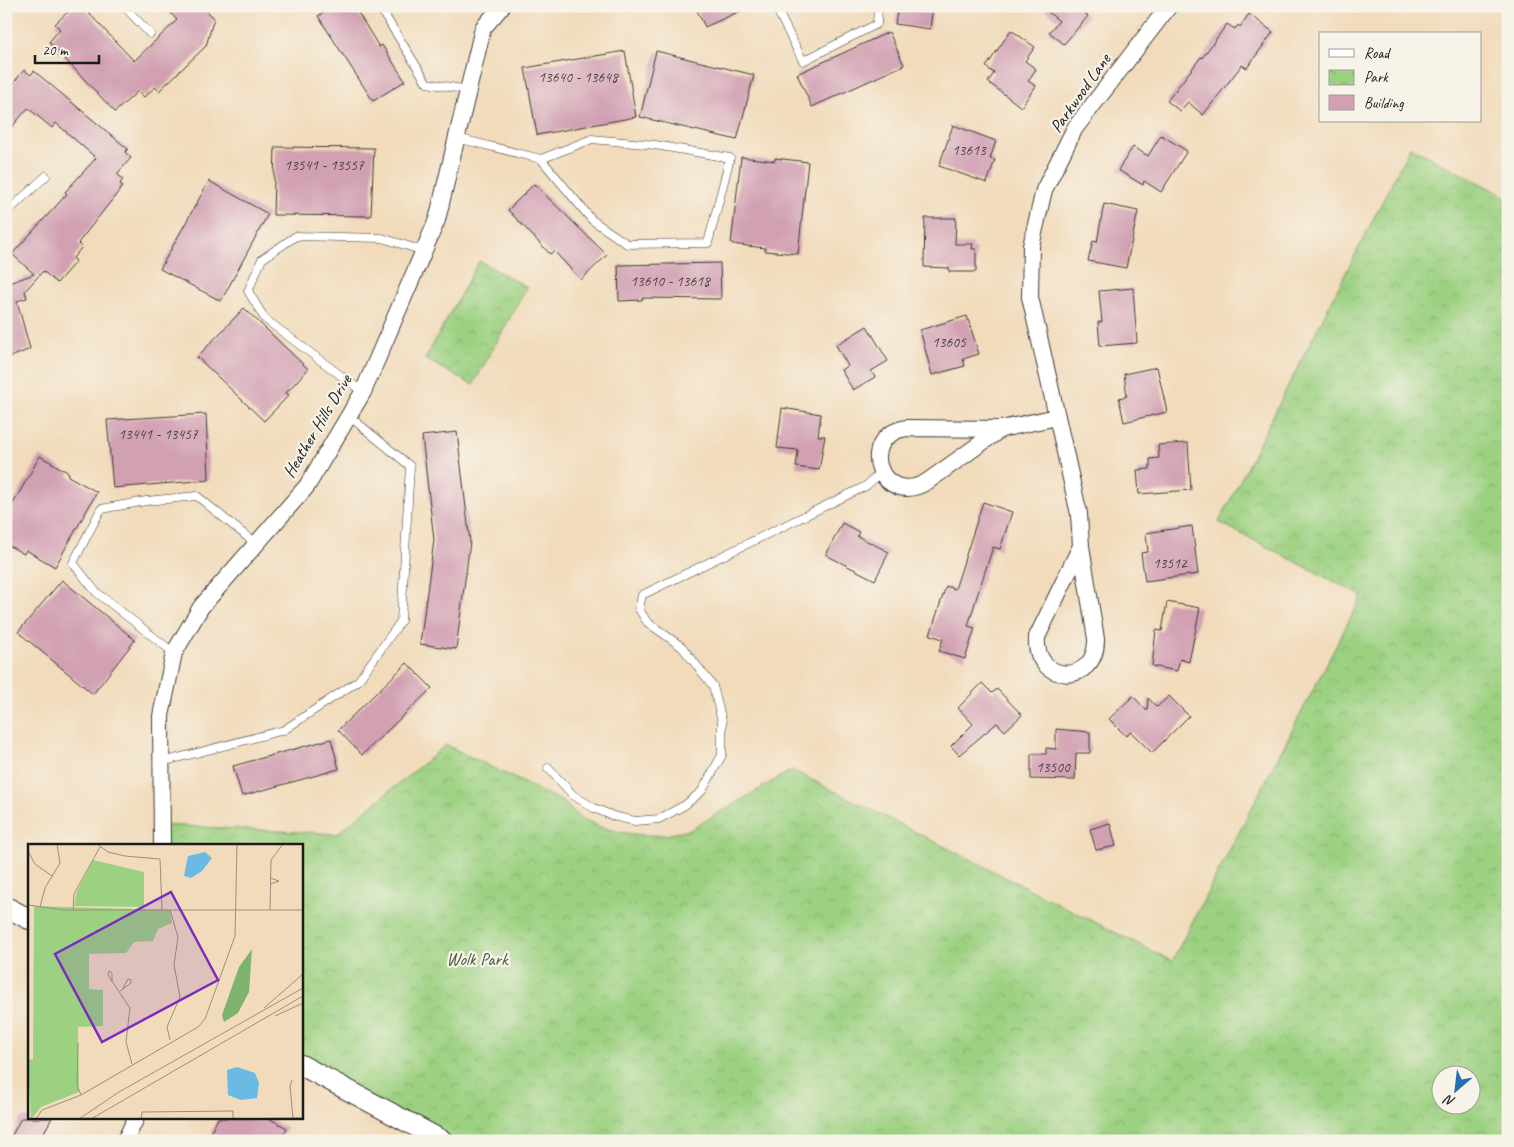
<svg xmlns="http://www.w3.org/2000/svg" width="1514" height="1147" viewBox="0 0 1514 1147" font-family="Caveat,sans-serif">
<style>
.park{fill:url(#park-crowns);stroke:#5c764e;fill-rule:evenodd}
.building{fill:#d1a0b2}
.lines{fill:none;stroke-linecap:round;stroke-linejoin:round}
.service-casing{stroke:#3c3934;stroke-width:9}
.minor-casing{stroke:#3c3934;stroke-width:18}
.tertiary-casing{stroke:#3c3934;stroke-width:22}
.service{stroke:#fff;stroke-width:8}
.minor{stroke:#fff;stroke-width:16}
.tertiary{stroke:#fff;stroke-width:20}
.labels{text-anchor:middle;stroke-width:4.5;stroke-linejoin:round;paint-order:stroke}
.number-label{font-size:15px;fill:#493d42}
.street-label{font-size:18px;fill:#1c1c1c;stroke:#f7f3e8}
.park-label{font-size:18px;fill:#495b3f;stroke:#f7f3e8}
.inset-road{fill:none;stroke:#9c8f7b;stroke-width:1}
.view{fill:#7b2cbf;fill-opacity:0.15;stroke:#7b2cbf;stroke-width:2.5}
.inset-edge{fill:none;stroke:#1c1c1c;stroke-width:2.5}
</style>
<defs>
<pattern id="park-crowns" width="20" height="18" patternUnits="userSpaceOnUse" patternTransform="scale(1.25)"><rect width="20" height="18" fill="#9cd181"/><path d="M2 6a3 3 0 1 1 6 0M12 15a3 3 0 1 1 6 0" fill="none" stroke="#86b36f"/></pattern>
</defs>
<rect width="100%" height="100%" fill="#f7f3e8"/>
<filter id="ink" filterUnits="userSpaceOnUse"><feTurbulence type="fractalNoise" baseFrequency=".02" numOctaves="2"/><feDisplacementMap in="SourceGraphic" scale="10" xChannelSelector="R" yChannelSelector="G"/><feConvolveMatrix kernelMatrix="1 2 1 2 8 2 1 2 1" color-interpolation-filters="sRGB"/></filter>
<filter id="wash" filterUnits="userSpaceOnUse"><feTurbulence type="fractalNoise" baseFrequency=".0096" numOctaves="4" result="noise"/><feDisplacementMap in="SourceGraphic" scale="20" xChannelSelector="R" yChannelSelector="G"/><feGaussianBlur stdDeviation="1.12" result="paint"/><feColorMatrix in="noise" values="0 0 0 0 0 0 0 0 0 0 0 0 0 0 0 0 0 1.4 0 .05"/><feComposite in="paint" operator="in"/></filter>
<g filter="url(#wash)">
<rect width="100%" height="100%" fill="#f1dbbb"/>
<g class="park">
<path d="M1410,147l98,51v943h-1065l-142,-76v-219h-139v-21l175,9 109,-89 117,57 15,14 22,11 20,5 21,3h25l24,-5 102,-60 380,191 190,-365 -143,-74zM1442,1074h30v30h-30z"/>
<polygon points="479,261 527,287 473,385 425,359"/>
</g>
<g id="blocks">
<g class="building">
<polygon points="74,6 82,6 134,61 177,20 164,6 202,6 214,18 206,46 159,91 155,87 144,97 138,91 115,112 49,42 60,29 55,24"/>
<polygon points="334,6 354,6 379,47 382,45 405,81 373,101 318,16"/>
<polygon points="695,6 751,6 705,27"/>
<polygon points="898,6 933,6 930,29 895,24"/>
<polygon points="1041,6 1076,6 1088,16 1064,44 1049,32 1059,21"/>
<polygon points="1249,14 1273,32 1247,68 1242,65 1203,115 1188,102 1180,111 1167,101 1201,57 1202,58 1227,24 1235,29 1238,25 1240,27"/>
<polygon points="1011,30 1035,47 1025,61 1036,69 1028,81 1036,86 1021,107 988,82 994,73 986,67"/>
<polygon points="889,32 904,65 812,107 797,74"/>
<polygon points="625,51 636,117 537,135 525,68"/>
<polygon points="656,51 754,75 737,140 640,117"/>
<polygon points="24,70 31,75 34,71 128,149 125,152 131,158 117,174 123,179 120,184 123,186 78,243 82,247 73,258 76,261 57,283 43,271 25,291 27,298 17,301 30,349 6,359 6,282 12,282 34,274 12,254 67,194 65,192 96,158 56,123 52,128 28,108 6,134 6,92"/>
<polygon points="953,125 996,141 990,159 995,160 987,183 939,166"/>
<polygon points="1161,135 1187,151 1161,192 1144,181 1143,185 1118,170 1133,147 1148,156"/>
<polygon points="275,147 374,148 371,216 273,215"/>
<polygon points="741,157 775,161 775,158 808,162 798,254 765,251 765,248 731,244"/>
<polygon points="209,181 268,214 221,301 160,269"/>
<polygon points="534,184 607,255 581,280 554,251 550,254 508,210"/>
<polygon points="1104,204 1138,211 1126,268 1088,261 1093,241 1097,242"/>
<polygon points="925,218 956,218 955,244 973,244 972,249 976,249 976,272 949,272 949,268 924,267"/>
<polygon points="720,263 721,299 642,298 642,300 619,301 618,265"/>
<polygon points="1133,288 1137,343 1100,346 1098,322 1102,322 1099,291"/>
<polygon points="244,308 308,369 286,393 289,395 264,421 197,357"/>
<polygon points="967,316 979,354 963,359 965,366 932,375 920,330"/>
<polygon points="867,326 888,361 871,371 875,377 853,390 841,370 848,366 836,345"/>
<polygon points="1157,367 1167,412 1124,422 1119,398 1127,396 1124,374"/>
<polygon points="782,408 821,414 818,436 825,436 819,470 796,467 798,450 777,448"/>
<polygon points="206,414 209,480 113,488 107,420"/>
<polygon points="457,432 470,542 456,649 420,644 434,540 422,436"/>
<polygon points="1188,443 1191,490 1139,494 1137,470 1150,469 1150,459 1159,458 1158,445"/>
<polygon points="40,456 69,473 68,476 97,492 55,567 26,550 24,554 6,544 6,516"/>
<polygon points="983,502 1012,512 1000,549 993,547 977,596 968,626 975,628 965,659 939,651 943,639 930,635 946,586 955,589"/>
<polygon points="842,523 859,532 857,536 889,552 875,580 826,555"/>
<polygon points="1192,526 1198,574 1145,581 1141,553 1148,552 1146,533"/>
<polygon points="62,580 135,640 93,694 18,632"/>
<polygon points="1167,602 1200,608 1189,662 1180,659 1177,671 1152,666 1156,630 1162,631"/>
<polygon points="407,663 432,688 362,755 338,730"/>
<polygon points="982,683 992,693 997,689 1022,715 1005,731 997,723 959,755 951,746 973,724 958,708"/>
<polygon points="1133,696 1147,711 1148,698 1157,707 1169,696 1189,716 1152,753 1131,732 1126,736 1109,719"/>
<polygon points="1056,729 1090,732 1090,753 1076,753 1075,780 1031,779 1031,754 1046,754 1046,748 1056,749"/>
<polygon points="331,739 339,769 242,796 233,766"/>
<polygon points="1110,823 1116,846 1096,850 1090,829"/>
<polygon points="21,1118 52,1118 39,1141 9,1141"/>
<polygon points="218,1118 268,1118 287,1128 280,1141 227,1141 211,1132"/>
</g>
</g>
</g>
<g filter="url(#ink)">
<use href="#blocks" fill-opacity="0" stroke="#3c3934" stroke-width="1"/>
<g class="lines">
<defs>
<g id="service">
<polyline points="124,6 150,34"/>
<polyline points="379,6 427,83 468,90"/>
<polyline points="775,6 803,61 877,24 878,6"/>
<polyline points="457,138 541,159 592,220 627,244 708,243 730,158 655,145 592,139 541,159"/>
<polyline points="6,213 46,176"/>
<polyline points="363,392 265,319 248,291 262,259 296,236 382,238 424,251"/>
<polyline points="174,653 96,592 73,563 101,509 146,501 197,496 256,544"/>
<polyline points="162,762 284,730 358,681 401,621 410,466 349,416"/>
<polyline points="548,768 573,795 594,808 613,816 635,821 659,819 685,805 702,791 722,755 722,721 713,686 682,647 647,622 639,609 642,595 866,486 881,472"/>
</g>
<g id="minor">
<path d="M1001,429l-73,52c-46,29 -74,-43 -22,-53l95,1 56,-12"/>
<path d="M1081,546l-44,91c-4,47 60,50 59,2l-15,-93 -2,-32 -49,-217 1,-51 13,-56 31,-62 94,-122"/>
<polyline points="162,846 161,716 174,653 201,607 307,486 363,392 437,220 483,28 502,6"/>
<polyline points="125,1141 136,1118"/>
</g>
<g id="tertiary">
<polyline points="6,907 29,919"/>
<polyline points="301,1065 443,1141"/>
</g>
</defs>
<use href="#service" class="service-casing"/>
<use href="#minor" class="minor-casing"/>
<use href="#tertiary" class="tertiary-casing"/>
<use href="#service" class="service"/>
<use href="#minor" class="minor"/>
<use href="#tertiary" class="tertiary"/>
</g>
</g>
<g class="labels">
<g class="number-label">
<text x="578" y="82">13640 - 13648</text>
<text x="969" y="155">13613</text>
<text x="324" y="170">13541 - 13557</text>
<text x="670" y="286">13610 - 13618</text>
<text x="949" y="347">13605</text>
<text x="158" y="439">13441 - 13457</text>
<text x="1170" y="568">13512</text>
<text x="1053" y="772">13500</text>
</g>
<g class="street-label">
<text transform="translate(1080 93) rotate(-55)" y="6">Parkwood Lane</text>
<text transform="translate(317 426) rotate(-59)" y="6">Heather Hills Drive</text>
</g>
<g class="park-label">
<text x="477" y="965">Wolk Park</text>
</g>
</g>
<g transform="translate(28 844)">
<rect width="275" height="275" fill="#f1dbbb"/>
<path d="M224,105l-3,43 -11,21 -14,9 -2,-7 17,-48z" fill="#7db36f"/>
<path d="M65,16l51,12v35l-70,-1 3,-15zM6,62l136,4 2,13 -14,6 -5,12 -19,1 -8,11 -37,1v35l14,1v36l-25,1 1,65 -38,15 -10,12 -3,-59 5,-1z" fill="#9cd181"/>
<path d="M177,8l7,6 -10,13 -11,7 -7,-2 4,-20zM209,223l18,6 4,10 -2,15 -16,2 -13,-5 -1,-25z" fill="#69bbe5"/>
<path class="inset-road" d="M69,0l11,8 17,4 35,3 2,51M0,7l7,13 17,12M242,34l9,3 -9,3M0,61l35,5h240M12,63l5,-19 15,-25 -3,-19M45,66l1,-16 26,-47M242,66l1,-50 12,-16M84,138v-9l-3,-2 -1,4 22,33 -4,34 6,22M92,147l11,-8v-3l-3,-1 -5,9M236,164l39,-34M247,172l28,-13M142,196l-3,-13 13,-30 -6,-32 4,-28 -8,-27M50,199l-1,42 4,10M264,236l-2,6 3,32M8,275l6,-9 39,-15 117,-68 7,-8 30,-83 2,-92M51,275l40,-27 184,-104M63,275l212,-123M113,275l1,-7 91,-1v8M199,275l76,-1"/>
<path class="view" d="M143,48l47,88 -116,62 -47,-88z"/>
<rect width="275" height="275" class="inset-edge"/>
</g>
<rect width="1514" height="1147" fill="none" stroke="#f7f3e8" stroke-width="25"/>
<rect x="1319" y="32" width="162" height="90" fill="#f7f3e8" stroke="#9f9d96"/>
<rect x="1329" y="49" width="25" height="8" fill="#ffffff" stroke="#9f9d96"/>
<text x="1364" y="58" font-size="15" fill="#1c1c1c">Road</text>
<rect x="1329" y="70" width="25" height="15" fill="url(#park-crowns)" stroke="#9f9d96"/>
<text x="1364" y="82" font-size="15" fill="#1c1c1c">Park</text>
<rect x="1329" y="95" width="25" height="15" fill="#d1a0b2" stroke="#9f9d96"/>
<text x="1364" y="108" font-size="15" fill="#1c1c1c">Building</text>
<g transform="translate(1456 1090) rotate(208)"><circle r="24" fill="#f7f3e8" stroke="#9f9d96"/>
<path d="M0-4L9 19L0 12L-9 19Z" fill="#1f6fb2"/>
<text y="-8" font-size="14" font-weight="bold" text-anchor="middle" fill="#1c1c1c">N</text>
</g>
<path d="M35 55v8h64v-8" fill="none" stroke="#1c1c1c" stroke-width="2.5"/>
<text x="42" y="55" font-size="15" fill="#1c1c1c" stroke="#f7f3e8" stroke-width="4" paint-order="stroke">20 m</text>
</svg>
